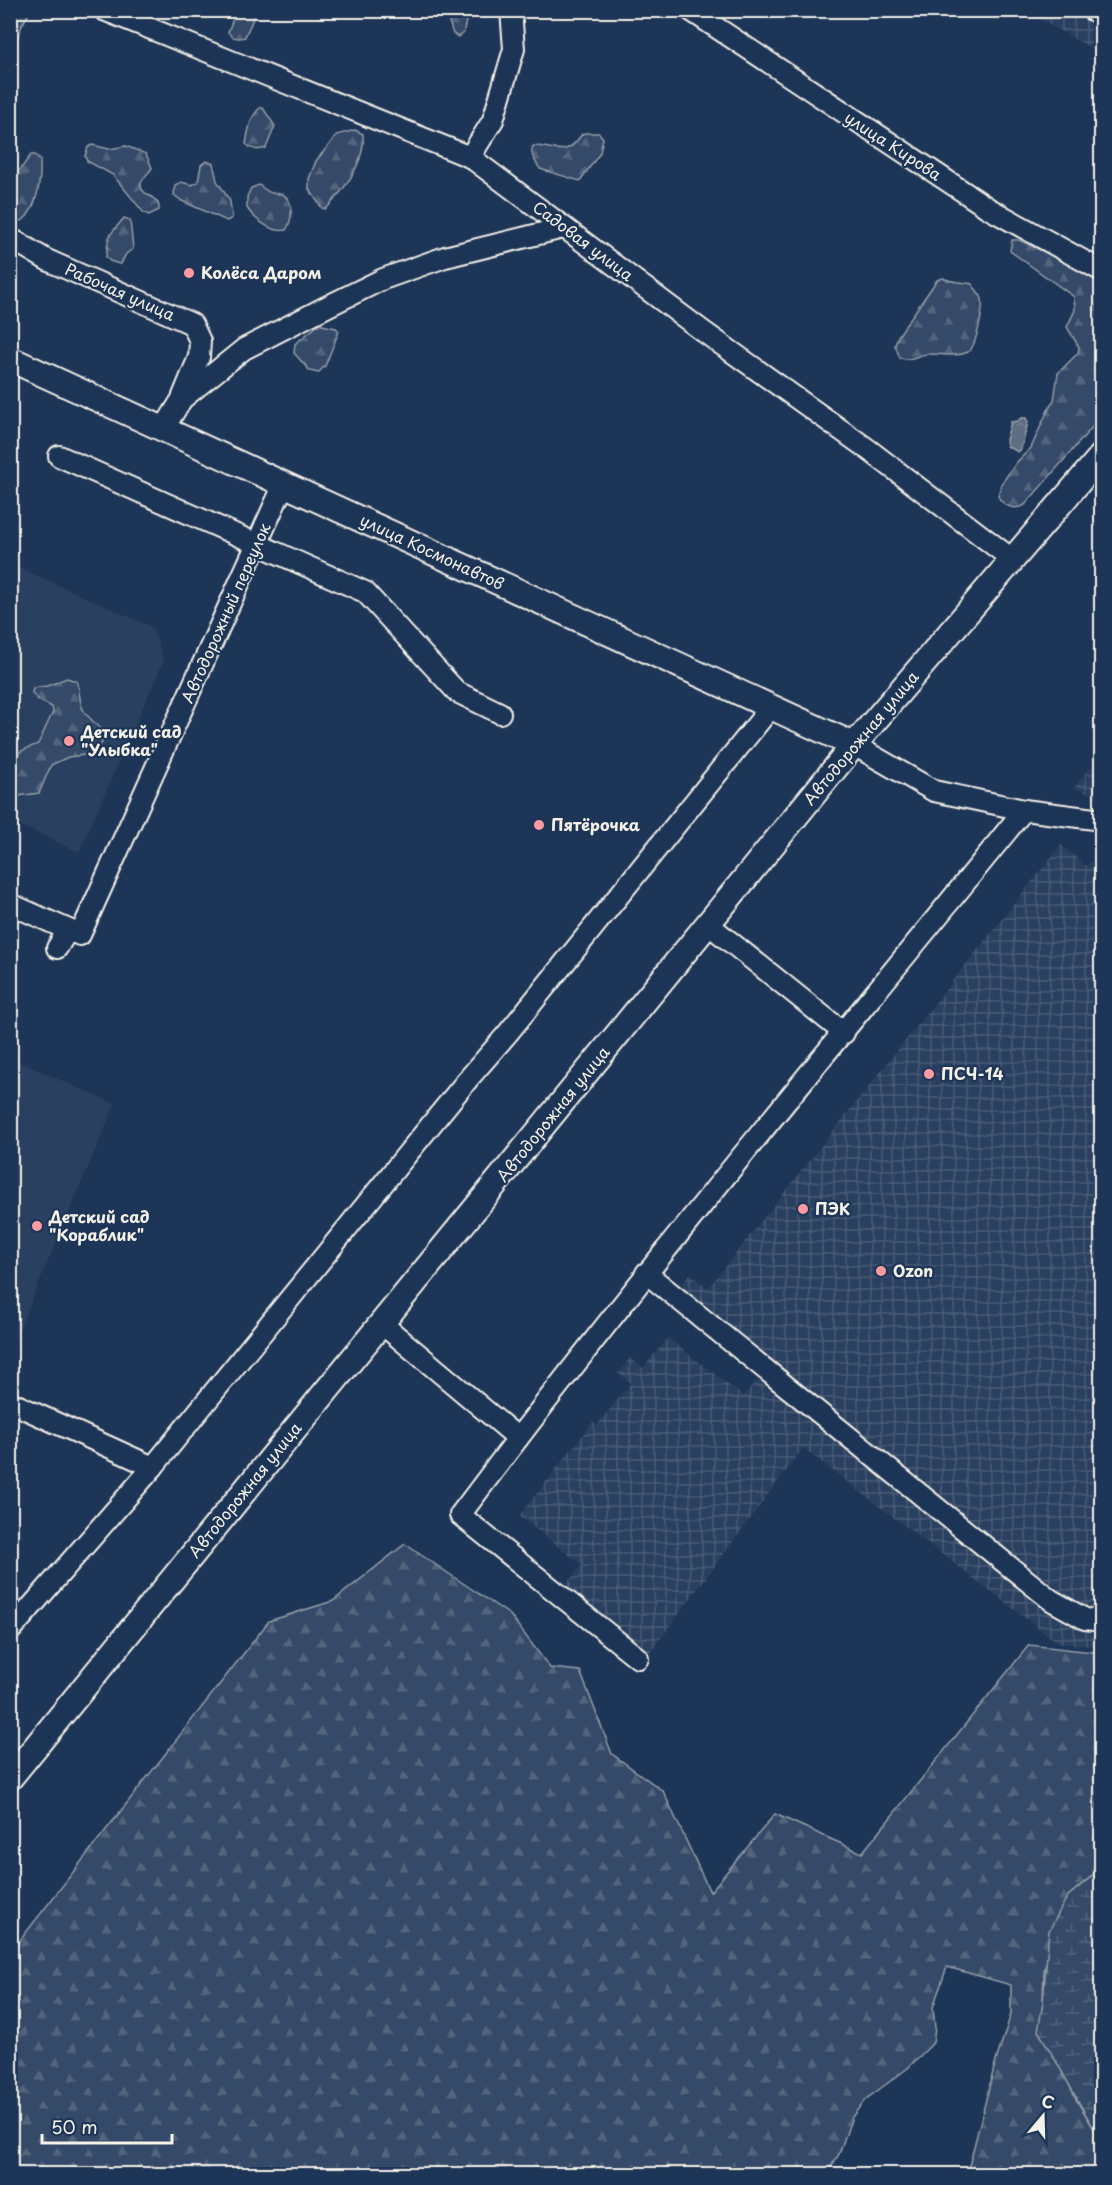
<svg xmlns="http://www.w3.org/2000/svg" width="1112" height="2185" viewBox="0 0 1112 2185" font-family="'Playpen Sans',sans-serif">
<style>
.built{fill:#2a4060}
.industrial{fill:url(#industrial-grid)}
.forest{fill:url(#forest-firs);stroke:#949ea8;stroke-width:1.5}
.wetland{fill:url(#wetland-marsh);stroke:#949ea8;stroke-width:1.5}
.water{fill:url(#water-ripples);stroke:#9aa2ab;stroke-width:1.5}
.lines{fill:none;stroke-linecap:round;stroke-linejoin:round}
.minor-casing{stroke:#f4f1e8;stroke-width:24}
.major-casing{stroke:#f4f1e8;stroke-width:28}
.minor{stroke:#1d3557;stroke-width:20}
.major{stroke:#1d3557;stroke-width:24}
.poi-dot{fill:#ff9aa2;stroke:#1d3557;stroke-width:2}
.labels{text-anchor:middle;stroke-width:4.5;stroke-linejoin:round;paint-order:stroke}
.street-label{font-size:16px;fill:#f4f1e8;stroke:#1d3557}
.poi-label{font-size:16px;font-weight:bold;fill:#f4f1e8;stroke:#1d3557;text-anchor:start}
</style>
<defs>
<pattern id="industrial-grid" width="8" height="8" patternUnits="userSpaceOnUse" patternTransform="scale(1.5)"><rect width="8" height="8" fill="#2a4060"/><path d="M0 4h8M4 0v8" fill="none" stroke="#4a5c77"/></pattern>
<pattern id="forest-firs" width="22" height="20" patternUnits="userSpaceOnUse" patternTransform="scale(1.5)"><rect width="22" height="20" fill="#354a67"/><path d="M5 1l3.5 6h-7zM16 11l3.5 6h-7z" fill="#53657d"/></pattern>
<pattern id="wetland-marsh" width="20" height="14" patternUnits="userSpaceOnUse" patternTransform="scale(1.5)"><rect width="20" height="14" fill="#354a67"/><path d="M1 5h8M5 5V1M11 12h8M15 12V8" fill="none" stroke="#53657d"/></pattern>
<pattern id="water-ripples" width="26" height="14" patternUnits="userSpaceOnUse" patternTransform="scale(1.5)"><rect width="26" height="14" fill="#5e6d82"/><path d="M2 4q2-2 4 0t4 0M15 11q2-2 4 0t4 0" fill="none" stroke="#768294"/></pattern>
</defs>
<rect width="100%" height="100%" fill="#1d3557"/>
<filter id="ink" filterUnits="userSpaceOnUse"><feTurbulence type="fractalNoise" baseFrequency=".0167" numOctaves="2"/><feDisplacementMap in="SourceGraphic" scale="12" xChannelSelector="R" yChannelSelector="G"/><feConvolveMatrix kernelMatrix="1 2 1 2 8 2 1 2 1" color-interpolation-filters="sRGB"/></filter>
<g filter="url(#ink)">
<g class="built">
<polygon points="11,564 152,627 164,660 79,852 11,821"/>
<polygon points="11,1058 115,1104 11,1349"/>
</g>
<g class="industrial">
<polygon points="1026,11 1101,11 1101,54 1043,21"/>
<polygon points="1101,754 1101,798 1074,788"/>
<polygon points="1061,845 1086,866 1101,854 1101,1647 1058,1643 803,1448 649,1654 564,1587 582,1565 519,1516 593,1422 597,1425 631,1383 618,1373 630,1358 643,1368 668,1338 743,1396 757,1380 819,1426 829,1413 679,1288 690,1274 708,1288"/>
</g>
<g class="forest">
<path d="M11,10l20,1c-13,16 -16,36 -20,55z"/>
<path d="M236,11h18c1,8 -6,17 -9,26 -7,2 -13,2 -17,-5z"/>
<polygon points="427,11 471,11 467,17 463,34 458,37 453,34 448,19"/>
<path d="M260,108h3l12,18 -9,22c-8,3 -13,2 -20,-4 2,-12 4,-28 14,-36z"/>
<path d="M355,130l8,4c3,27 -19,56 -37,75l-4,-1 -13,-19v-10l7,-18 21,-26z"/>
<path d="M585,133h14l4,5 -3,15 -20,28 -40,-12c-4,-7 -11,-15 -7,-23 23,0 32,14 49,-12z"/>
<path d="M92,145l17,4 17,-3 20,8 6,14c-3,5 -10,10 -11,16 -1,13 20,11 18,26l-10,5 -5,-2 -31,-38 -26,-14 -2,-5 3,-9z"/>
<path d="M31,155h4l5,5c1,18 -2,49 -18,61l-11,-3v-19l4,-6 1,-14 3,-8z"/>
<polygon points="206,161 213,163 217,181 230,201 232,218 227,221 182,201 174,195 175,185 181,182 192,185 198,182 201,165"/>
<path d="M259,185c4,3 8,7 13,8 2,1 8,0 10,1 13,6 10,27 4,36 -14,3 -31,-10 -39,-22v-11l4,-9z"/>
<path d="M124,218l6,2 3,29 -7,5 -5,10h-2l-9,-3 -4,-4c3,-27 3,-20 18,-39z"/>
<path d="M1012,240h7l79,37 4,9 -1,131 -76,88c-11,6 -22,1 -27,-9l3,-12 16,-22 14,-14 16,-36 7,-12 4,-27 20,-20 1,-6 -12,-20 8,-17 -1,-13 -64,-46z"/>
<path d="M943,278c9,5 18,3 29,6 2,4 9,10 10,15 2,9 -6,49 -14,53 -13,6 -28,1 -41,2 -12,1 -13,7 -27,4l-5,-13 3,-9 39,-56z"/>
<polygon points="322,325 336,328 339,331 325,366 318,373 310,371 294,353 295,344 317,326"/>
<path d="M67,678l9,3c5,9 2,21 8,30 4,7 13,13 18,19v13l-10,11 -24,3 -17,8 -12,28 -21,3 -7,7v-40l10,-12 17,-7 15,-32 -1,-5 -15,-8 -5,-6 1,-5 14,-2z"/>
<polygon points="405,1544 510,1615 550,1668 580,1671 612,1754 663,1791 710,1892 775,1814 862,1853 1029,1645 1101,1653 1101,1863 1092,1876 1067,1897 1044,1970 1043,2002 1060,2065 1077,2101 1096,2132 1101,2135 1101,2174 967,2174 995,2064 1011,2014 1011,1985 947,1967 933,2007 935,2028 933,2043 908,2068 865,2100 852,2117 839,2154 827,2174 11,2174 10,1953 269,1621 333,1601"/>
</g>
<path class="wetland" d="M1101,1863v272l-5,-3c-20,-33 -37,-68 -58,-101l5,-29 6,-71 18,-34 25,-21z"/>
<polygon class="water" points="1021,418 1026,418 1028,422 1021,449 1018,452 1007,446 1006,440 1011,422 1018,421"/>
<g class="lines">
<defs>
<g id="minor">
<polyline points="104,10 470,157 704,332 869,450 1013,560"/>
<polyline points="690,10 988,208 1102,271"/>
<polyline points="1092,10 1102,15"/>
<polyline points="470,157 493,120 514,49 511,10"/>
<polyline points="10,238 47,260 192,324 200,341 199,357 183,396"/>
<polyline points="164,428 182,399 244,349 324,308 383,279 445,257 563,228"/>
<polyline points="59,456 365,592 457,692 500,713"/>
<polyline points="854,745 934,791 1024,810 1102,820"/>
<polyline points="10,904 80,935 284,484"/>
<polyline points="708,924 844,1033"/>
<polyline points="57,948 68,930"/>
<polyline points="646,1273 1051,1600 1085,1619 1102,1621"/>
<polyline points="381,1323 518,1438"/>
<polyline points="10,1402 153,1467"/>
<polyline points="10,1631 153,1467 469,1078 508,1033 771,707"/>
<path d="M638,1658l-178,-143c180,-241 375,-471 564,-705"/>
</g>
<g id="major">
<polyline points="10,359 854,745"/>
<polyline points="10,1778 854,745 1102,455"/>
</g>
</defs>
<use href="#minor" class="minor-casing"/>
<use href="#major" class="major-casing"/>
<use href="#minor" class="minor"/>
<use href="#major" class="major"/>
</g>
</g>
<g class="poi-dot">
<circle cx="189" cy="273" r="6"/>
<circle cx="69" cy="741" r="6"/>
<circle cx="539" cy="825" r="6"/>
<circle cx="929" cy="1074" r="6"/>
<circle cx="803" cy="1209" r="6"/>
<circle cx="37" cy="1226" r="6"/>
<circle cx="881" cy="1271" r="6"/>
</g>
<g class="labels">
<g class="street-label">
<text transform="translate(893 146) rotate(33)" y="6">улица Кирова</text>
<text transform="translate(583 241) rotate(37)" y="6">Садовая улица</text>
<text transform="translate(120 292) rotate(24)" y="6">Рабочая улица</text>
<text transform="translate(432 552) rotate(25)" y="6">улица Космонавтов</text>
<text transform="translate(226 613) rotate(-66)" y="6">Автодорожный переулок</text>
<text transform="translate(861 738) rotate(-50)" y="6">Автодорожная улица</text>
<text transform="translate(553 1114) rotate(-51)" y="6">Автодорожная улица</text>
<text transform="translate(245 1490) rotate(-51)" y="6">Автодорожная улица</text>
</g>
<g class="poi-label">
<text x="201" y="279">Колёса Даром</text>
<text x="81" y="738">Детский сад<tspan x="81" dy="18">"Улыбка"</tspan></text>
<text x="551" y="831">Пятёрочка</text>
<text x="941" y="1080">ПСЧ-14</text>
<text x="815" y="1215">ПЭК</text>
<text x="49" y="1223">Детский сад<tspan x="49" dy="18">"Кораблик"</tspan></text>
<text x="893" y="1277">Ozon</text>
</g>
</g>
<rect width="1112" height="2185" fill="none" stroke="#1d3557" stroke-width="36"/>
<rect x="18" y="18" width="1076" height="2149" fill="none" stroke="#f4f1e8" stroke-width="2" filter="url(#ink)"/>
<g transform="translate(1043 2116) rotate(19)" stroke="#1d3557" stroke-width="4.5" paint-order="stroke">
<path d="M0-4.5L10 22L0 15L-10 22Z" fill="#f4f1e8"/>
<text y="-9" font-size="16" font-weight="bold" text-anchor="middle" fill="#f4f1e8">С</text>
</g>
<path d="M42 2134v9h130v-9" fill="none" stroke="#f4f1e8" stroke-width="3"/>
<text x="51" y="2134" font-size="18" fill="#f4f1e8" stroke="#1d3557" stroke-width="4.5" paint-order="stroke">50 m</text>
</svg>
